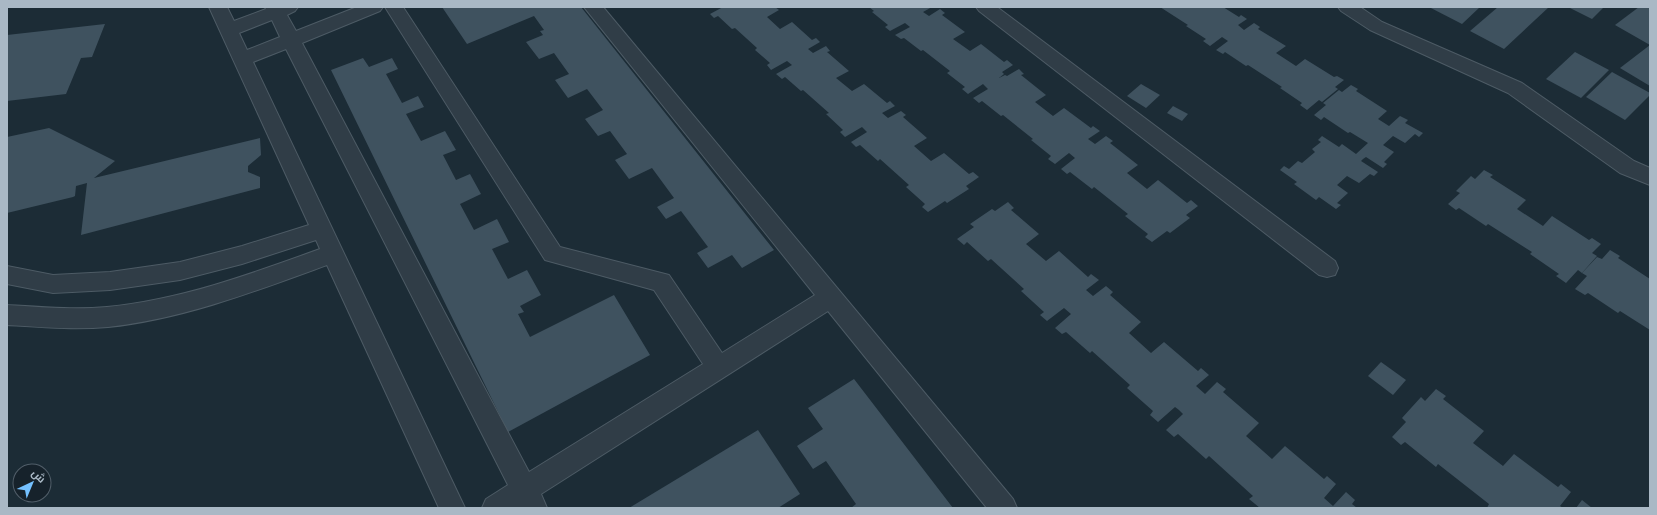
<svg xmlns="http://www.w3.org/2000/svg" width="1657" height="515" viewBox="0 0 1657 515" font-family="'Fira Sans Condensed',Cairo,sans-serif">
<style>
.building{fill:#3f525f}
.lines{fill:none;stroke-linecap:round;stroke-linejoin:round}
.minor-casing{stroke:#4d5b65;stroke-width:2}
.minor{fill:#303d47;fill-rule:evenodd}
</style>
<rect width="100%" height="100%" fill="#1c2c36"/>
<g class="building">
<polygon points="442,7 581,7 774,250 742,268 732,255 708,268 697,253 708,247 681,211 666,219 657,207 674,198 652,168 629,179 615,160 627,154 610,131 598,136 585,119 603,110 587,89 568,98 555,80 569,74 554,53 539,59 526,42 543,35 540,31 544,30 534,16 467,44"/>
<polygon points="723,7 775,7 779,10 767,17 780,29 792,22 812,40 816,38 820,42 808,49 813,53 826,46 830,51 827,52 849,71 836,78 852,91 864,84 887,103 890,101 895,106 882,113 888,118 901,111 906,115 903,117 927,138 914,146 931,161 944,153 969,174 973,172 979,177 966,186 969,189 947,203 945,201 928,212 922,207 925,204 906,187 909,185 880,159 878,161 860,145 856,147 851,142 867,132 864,129 868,127 864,129 862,127 845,137 840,132 843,130 826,114 829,113 803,90 801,91 785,77 782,79 776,74 792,65 787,61 771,70 767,65 770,63 755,50 757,48 735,28 732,29 718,16 714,18 710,14"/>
<polygon points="869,7 932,7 923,12 929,16 940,9 945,13 942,15 965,32 953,39 970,51 981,44 1004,62 1007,60 1013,65 1002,72 1004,74 999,78 1005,75 1007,76 1019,69 1024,74 1021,75 1046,95 1035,102 1053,116 1064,108 1091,128 1093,126 1100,131 1088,139 1095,144 1106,136 1113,141 1110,143 1138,165 1127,173 1147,189 1158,180 1187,203 1191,200 1198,206 1186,215 1190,218 1170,233 1167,231 1152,242 1145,237 1148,234 1125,216 1128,214 1094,187 1092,189 1070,172 1067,174 1061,169 1075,158 1069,153 1055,164 1048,159 1051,156 1031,140 1033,139 1003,115 1001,116 982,101 979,103 973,98 988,89 983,84 968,94 962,89 965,87 947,73 950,71 923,50 921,51 904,38 901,39 895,35 910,27 905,23 890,31 885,27 888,25 872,12 874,11"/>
<polygon points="1160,7 1223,7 1239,17 1241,15 1247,19 1238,25 1244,30 1254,23 1260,27 1258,29 1286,46 1276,53 1296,66 1305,59 1334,77 1337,76 1344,80 1335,87 1338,89 1322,102 1319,100 1307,110 1300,105 1302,103 1280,88 1282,87 1248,65 1246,66 1225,52 1223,54 1216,50 1228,41 1222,37 1210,46 1203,41 1206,39 1186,26 1188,25"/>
<polygon points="1429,7 1480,7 1462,24"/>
<polygon points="1498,7 1549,7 1504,49 1470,31"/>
<polygon points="1568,7 1604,7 1592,19"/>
<polygon points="1639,7 1650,7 1650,45 1615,25"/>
<polygon points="105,24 92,57 81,58 66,94 7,101 7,35"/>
<polygon points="1650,45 1650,86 1620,68"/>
<polygon points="1575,52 1609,70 1581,98 1546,79"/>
<polygon points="363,58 369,67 392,58 398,69 386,74 402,103 418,96 424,107 406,114 421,141 445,131 456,150 443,155 456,180 470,174 481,194 460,204 474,230 497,219 509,242 492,249 508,279 527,270 541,295 520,306 524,312 518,314 530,337 614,295 650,355 508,432 331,70"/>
<polygon points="1612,72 1650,93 1650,95 1625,120 1586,97"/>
<polygon points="1141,84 1160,95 1146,108 1127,96"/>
<polygon points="1351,85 1358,89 1356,91 1387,111 1378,119 1389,126 1400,116 1408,120 1405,123 1423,133 1419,137 1415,134 1405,143 1393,136 1383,145 1394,152 1384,162 1387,164 1383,168 1366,157 1363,159 1361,161 1378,172 1374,176 1370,174 1359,183 1347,176 1337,185 1348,193 1337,203 1341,205 1336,209 1319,197 1316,200 1294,184 1297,182 1280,170 1284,166 1289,169 1298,161 1302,163 1315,152 1312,149 1321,142 1318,140 1322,136 1339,147 1342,144 1356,154 1368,143 1350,132 1348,133 1324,117 1321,120 1314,115 1326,105 1323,103 1339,90 1342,92"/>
<polygon points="1173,106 1188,114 1182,121 1167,113"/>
<polygon points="49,128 115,161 94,178 260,138 261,155 248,166 248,172 260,177 260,188 81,235 87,183 76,186 75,196 73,197 7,213 7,137"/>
<polygon points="1484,170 1493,175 1490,177 1526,200 1517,209 1543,226 1552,216 1589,240 1592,238 1601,244 1592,253 1597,256 1582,273 1578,270 1566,283 1556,276 1559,274 1530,254 1532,252 1488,224 1486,226 1459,208 1456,210 1448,204 1460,193 1456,191 1471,176 1475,179"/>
<polygon points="1008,202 1014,208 1011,210 1039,234 1026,244 1046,261 1059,251 1088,277 1091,274 1099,280 1086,290 1093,296 1106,286 1113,292 1110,295 1141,322 1129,333 1151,353 1164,342 1198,371 1201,368 1209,375 1196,386 1205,394 1217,382 1226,389 1223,392 1259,423 1246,436 1272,459 1285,446 1324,479 1327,476 1336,484 1324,498 1333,506 1346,492 1355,500 1352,504 1357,508 1260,508 1249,499 1253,496 1209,456 1206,459 1178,434 1174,437 1166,430 1183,414 1179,410 1175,407 1158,422 1150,415 1153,411 1127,388 1130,385 1092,351 1090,353 1066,332 1062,334 1055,328 1071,314 1064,308 1047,321 1040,315 1044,312 1021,291 1024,289 991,259 988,261 967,242 964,245 957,239 974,227 970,224 992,209 995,211"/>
<polygon points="1610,250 1620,256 1618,258 1650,279 1650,330 1620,311 1618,313 1588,293 1585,295 1575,289 1587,276 1582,273 1597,257 1602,259"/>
<polygon points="1381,362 1406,380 1393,395 1368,376"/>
<polygon points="854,379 953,508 851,508 856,504 826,461 813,469 797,446 823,429 808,408"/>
<polygon points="1436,389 1446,396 1443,399 1484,431 1473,443 1503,466 1514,454 1558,487 1561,484 1571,492 1560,506 1563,508 1487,508 1489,504 1438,464 1436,467 1405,442 1401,445 1392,437 1406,422 1402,418 1421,397 1425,401"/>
<polygon points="758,430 800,494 778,508 629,508"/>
<polygon points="1582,500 1592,508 1576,508"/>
</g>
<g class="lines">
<defs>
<g id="minor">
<path d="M209,7h18l7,14 32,-12 -1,-2h33l-3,4 -8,4 9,16 61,-24h26l-3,4 -78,32 227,429 174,-108 -49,-74 -109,-30 -160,-253h18l157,240 109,28 53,78 93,-58 -231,-288h19l410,492 4,9h-30l-159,-197 -287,183 6,14h-65l4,-9 22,-14 -222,-436 -33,13 212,446h-26l-112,-243c-71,26 -144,54 -219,62 -34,3 -68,0 -101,-2v-20c33,2 67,5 100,2 73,-7 144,-33 213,-58l-4,-9 -74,24 -62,16 -70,10 -57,3 -46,-9v-18l46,9 57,-3 70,-10 62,-16 67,-21zM272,20l8,17 -33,13 -8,-17z"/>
<polygon points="976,7 997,7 1335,261 1338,268 1335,275 1327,277 1319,275 979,11"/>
<polygon points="1338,7 1360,7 1382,22 1522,83 1634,161 1650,168 1650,185 1620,173 1508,93 1370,30 1341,11"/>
</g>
</defs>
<use href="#minor" class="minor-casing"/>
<use href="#minor" class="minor"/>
</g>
<rect width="1657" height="515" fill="none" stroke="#a9b8c5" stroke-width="16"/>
<g transform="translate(32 483) rotate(44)"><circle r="19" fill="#16222b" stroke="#515e69"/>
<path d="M0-3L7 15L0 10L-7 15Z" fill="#74c1ff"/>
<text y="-6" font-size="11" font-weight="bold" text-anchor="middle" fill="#a9b8c5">ش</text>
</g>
</svg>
